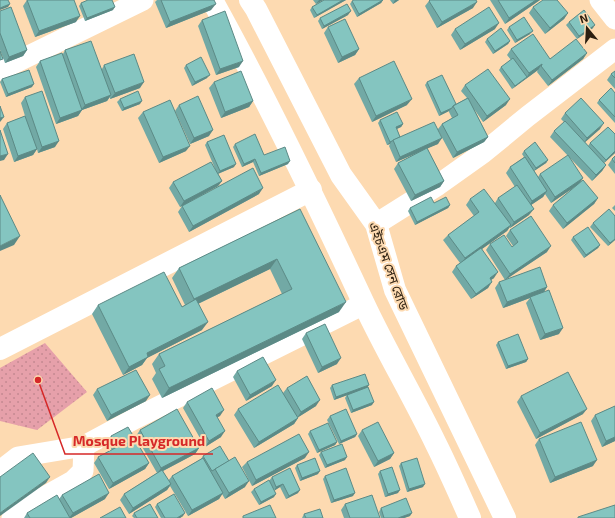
<svg xmlns="http://www.w3.org/2000/svg" width="615" height="518" viewBox="0 0 615 518" font-family="'Exo 2','Noto Sans Bengali',sans-serif">
<style>
.park{fill:url(#park-dots)}
.lines{fill:none;stroke-linecap:round;stroke-linejoin:round}
.street{stroke:#fff;stroke-width:21}
.secondary{stroke:#fff;stroke-width:22}
.wall{fill:#72a9a5}
.shaded-wall{fill:#5c8a86}
.building{fill:#84c5c0;stroke:#5c8a86}
.labels{text-anchor:middle;stroke-width:4;stroke-linejoin:round;paint-order:stroke}
.street-label{font-size:13px;fill:#2b1e0f;stroke:#fddab1}
.leader{fill:none;stroke:#d62828;stroke-width:1.5}
.callout-dot{fill:#d62828;stroke:#fddab1;stroke-width:1.5}
.callout-label{font-size:14px;text-anchor:middle;font-weight:bold;fill:#d62828;stroke:#fddab1;stroke-width:4;stroke-linejoin:round;paint-order:stroke}
</style>
<defs>
<pattern id="park-dots" width="8" height="8" patternUnits="userSpaceOnUse"><rect width="8" height="8" fill="#e6a0aa"/><path d="M2 2h.1M6 6h.1" fill="none" stroke="#c58991" stroke-width="1.8" stroke-linecap="round"/></pattern>
</defs>
<rect width="100%" height="100%" fill="#fddab1"/>
<polygon class="park" points="45,343 87,392 37,430 0,421 0,368"/>
<g class="lines">
<g class="street">
<polyline points="600,0 615,19"/>
<polyline points="0,70 143,0"/>
<polyline points="376,224 438,185 483,153 528,116 615,49"/>
<polyline points="0,471 18,457 84,446 136,418 364,304"/>
<polyline points="12,518 37,501 73,481 83,471 84,446"/>
</g>
<g class="secondary">
<path d="M212,0c55,99 104,201 152,304 22,47 49,92 72,140 12,24 23,49 34,74"/>
<polyline points="250,0 256,9 341,175 376,224 395,290 505,518"/>
<polyline points="0,349 311,190"/>
</g>
</g>
<g class="wall">
<polygon points="27,0 76,22 35,37 23,6"/>
<polygon points="157,0 214,0 211,10 166,28 155,2"/>
<polygon points="313,0 323,0 316,4"/>
<polygon points="324,0 346,0 314,18 310,10 312,7"/>
<polygon points="383,0 381,3 357,17 350,4 352,1"/>
<polygon points="390,0 399,0 393,4"/>
<polygon points="490,0 540,0 505,24"/>
<polygon points="429,1 473,8 437,28 425,6"/>
<polygon points="81,3 113,10 85,21 79,6"/>
<polygon points="533,7 568,13 564,19 545,34 529,13"/>
<polygon points="0,11 27,50 23,56 5,63 0,50"/>
<polygon points="348,15 322,29 318,21 320,18"/>
<polygon points="202,20 239,67 216,75 198,26"/>
<polygon points="569,22 593,28 577,39 566,25"/>
<polygon points="328,27 359,49 355,55 338,63 324,33"/>
<polygon points="509,27 530,34 515,43 507,30"/>
<polygon points="455,29 495,29 460,50 451,35"/>
<polygon points="487,39 510,41 508,44 493,54 485,42"/>
<polygon points="511,49 550,59 587,53 583,59 548,86 537,72 538,70 512,89 499,70 501,67 511,60 507,55"/>
<polygon points="65,50 102,69 104,65 140,88 110,99 110,97 107,101 82,110 78,116 56,124 36,67 40,61 63,54"/>
<polygon points="186,65 207,78 192,86 184,68"/>
<polygon points="615,71 615,89 607,80 611,74"/>
<polygon points="359,78 407,105 372,122 354,84"/>
<polygon points="2,79 32,87 6,97 0,82"/>
<polygon points="214,82 253,101 249,107 221,118 209,88"/>
<polygon points="427,82 456,104 467,98 461,91 465,85 506,105 483,122 474,109 488,137 484,142 453,158 439,132 438,144 427,148 444,181 440,187 411,201 394,169 398,163 422,151 396,162 389,146 390,144 387,145 378,123 380,120 403,124 401,127 397,129 400,137 438,129 442,124 452,118 449,112 449,111 439,116 425,85"/>
<polygon points="615,93 615,123 597,103 599,100"/>
<polygon points="25,97 55,147 38,153 37,149 33,155 14,162 3,129 7,123 25,116 21,103"/>
<polygon points="120,99 140,104 122,111 117,102"/>
<polygon points="179,105 209,136 190,144 175,111"/>
<polygon points="143,112 186,151 159,163 138,118"/>
<polygon points="565,113 600,129 585,142 588,146 590,143 615,153 604,163 606,165 602,171 592,181 550,137 554,131 564,122 561,119"/>
<polygon points="207,142 234,167 218,174 222,181 218,186 188,203 259,194 189,232 178,212 182,206 180,207 169,188 173,182 216,171 205,145"/>
<polygon points="235,144 264,155 288,164 259,176 253,162 242,167 233,147"/>
<polygon points="524,151 548,160 546,163 534,171 529,163 538,177 540,174 583,178 579,184 551,203 545,194 543,197 531,205 529,215 510,228 510,227 507,231 482,249 494,278 491,280 488,288 471,299 452,272 456,266 460,263 443,240 448,235 474,216 466,205 470,199 495,203 498,198 515,187 506,173 510,167 524,157 522,154"/>
<polygon points="615,156 615,174 608,165 612,159"/>
<polygon points="598,198 594,204 563,229 549,211 553,205"/>
<polygon points="434,203 450,205 448,208 415,225 408,211 410,208"/>
<polygon points="615,205 615,211 612,208"/>
<polygon points="300,209 339,312 162,398 152,379 156,373 152,364 159,354 282,294 270,269 198,304 202,330 147,358 142,365 123,375 92,314 98,305 182,307 185,305 172,278 179,268"/>
<polygon points="593,223 615,240 608,246 590,227"/>
<polygon points="510,230 547,252 505,280 486,250 490,244 512,247 513,246 506,236"/>
<polygon points="573,237 600,245 598,248 584,258 571,240"/>
<polygon points="499,282 547,287 544,292 559,334 540,340 526,303 530,298 503,308 495,288"/>
<polygon points="306,333 337,364 318,373 302,339"/>
<polygon points="498,342 528,359 526,362 506,369 496,345"/>
<polygon points="237,371 272,386 246,401 233,377"/>
<polygon points="332,385 368,387 372,405 351,413 345,398 347,395 334,400 330,388"/>
<polygon points="287,388 316,406 298,417 298,418 294,424 254,448 234,415 238,409 283,393"/>
<polygon points="97,389 146,401 107,421 93,395"/>
<polygon points="521,396 583,414 536,439 517,402"/>
<polygon points="187,402 220,416 217,417 221,437 205,447 183,408"/>
<polygon points="615,406 615,441 602,447 591,421 595,415"/>
<polygon points="330,416 357,434 355,437 339,444 327,420"/>
<polygon points="140,430 199,448 195,454 163,471 168,481 172,476 201,459 203,456 245,487 225,499 222,494 219,499 188,516 170,486 167,490 129,514 120,500 124,494 157,473 136,436"/>
<polygon points="362,430 394,453 390,459 374,467 358,436"/>
<polygon points="310,431 337,442 335,445 317,453 308,434"/>
<polygon points="111,436 149,463 145,469 109,489 94,463 98,457 112,450 107,442"/>
<polygon points="539,439 593,466 550,483 535,445"/>
<polygon points="321,452 345,460 325,468 319,455"/>
<polygon points="305,458 252,486 242,467 247,462"/>
<polygon points="401,463 423,487 407,492 399,466"/>
<polygon points="297,465 318,474 300,481 295,468"/>
<polygon points="380,471 398,493 385,497 378,474"/>
<polygon points="325,476 353,496 331,503 323,479"/>
<polygon points="272,477 298,493 286,499 280,487 274,490 274,497 259,505 251,492 254,489 272,487 269,481"/>
<polygon points="62,495 105,499 71,518 24,518 27,513 59,499"/>
<polygon points="157,504 183,516 180,518 161,518 155,507"/>
<polygon points="345,504 380,518 344,518 341,510"/>
<polygon points="381,508 410,516 404,518 381,518 379,512"/>
<polygon points="134,513 158,518 134,518 132,516"/>
<polygon points="304,514 323,518 302,518"/>
</g>
<g class="shaded-wall">
<polygon points="319,0 323,0 316,4"/>
<polygon points="343,0 346,0 314,18 317,15"/>
<polygon points="383,0 381,3 357,17 359,14"/>
<polygon points="395,0 399,0 393,4"/>
<polygon points="536,0 540,0 505,24 509,18"/>
<polygon points="477,2 473,8 437,28 442,22"/>
<polygon points="10,4 8,7 0,10 0,8"/>
<polygon points="216,4 211,10 166,28 170,22"/>
<polygon points="115,7 113,10 85,21 87,18"/>
<polygon points="351,11 348,15 322,29 324,26"/>
<polygon points="568,13 564,19 545,34 550,28"/>
<polygon points="80,16 76,22 35,37 39,31"/>
<polygon points="499,23 495,29 460,50 465,44"/>
<polygon points="595,25 593,28 577,39 579,36"/>
<polygon points="533,31 530,34 515,43 517,40"/>
<polygon points="510,41 508,44 493,54 495,51"/>
<polygon points="359,49 355,55 338,63 342,57"/>
<polygon points="27,50 23,56 5,63 9,57"/>
<polygon points="587,53 583,59 548,86 552,80"/>
<polygon points="243,61 239,67 216,75 220,69"/>
<polygon points="542,64 538,70 512,89 515,86 527,77 529,73"/>
<polygon points="210,75 207,78 192,86 195,82"/>
<polygon points="144,82 140,88 110,99 115,93"/>
<polygon points="34,84 32,87 6,97 8,94"/>
<polygon points="111,95 107,101 82,110 78,116 56,124 60,118 81,110 85,105"/>
<polygon points="412,99 407,105 372,122 376,116"/>
<polygon points="510,99 506,105 483,122 487,116"/>
<polygon points="142,101 140,104 122,111 124,108"/>
<polygon points="253,101 249,107 221,118 225,112"/>
<polygon points="452,108 449,111 439,116 441,113"/>
<polygon points="4,117 0,122 0,118"/>
<polygon points="604,123 600,129 583,144 587,138"/>
<polygon points="403,124 401,127 394,130 396,127"/>
<polygon points="213,130 209,136 190,144 194,138"/>
<polygon points="488,137 484,142 453,158 457,152"/>
<polygon points="442,138 438,144 396,162 400,157"/>
<polygon points="392,140 390,144 387,145"/>
<polygon points="59,141 55,147 38,153 42,147"/>
<polygon points="190,146 186,151 159,163 163,157"/>
<polygon points="37,149 33,155 14,162 18,156"/>
<polygon points="615,151 615,153 604,163 606,160"/>
<polygon points="8,154 4,160 0,161 0,156"/>
<polygon points="255,159 253,162 242,167 244,164"/>
<polygon points="548,160 546,163 534,171 536,168"/>
<polygon points="290,161 288,164 259,176 261,173"/>
<polygon points="236,164 234,167 217,174 220,171"/>
<polygon points="606,165 602,171 592,181 596,175"/>
<polygon points="583,178 579,184 551,203 555,197"/>
<polygon points="222,181 218,186 180,207 184,201"/>
<polygon points="444,181 440,187 411,201 415,195"/>
<polygon points="263,188 259,194 189,232 193,226"/>
<polygon points="547,191 543,197 528,207 532,201"/>
<polygon points="598,198 594,204 563,229 567,223"/>
<polygon points="450,205 448,208 415,225 417,222"/>
<polygon points="534,209 529,215 510,228 514,222"/>
<polygon points="511,225 507,231 461,264 465,258"/>
<polygon points="20,236 14,245 0,251 0,246"/>
<polygon points="615,239 615,240 608,246 610,243"/>
<polygon points="600,245 598,248 584,258 586,255"/>
<polygon points="551,246 547,252 505,280 510,274"/>
<polygon points="277,259 270,269 187,309 194,299"/>
<polygon points="498,272 494,278 485,284 490,278"/>
<polygon points="492,282 488,288 471,299 476,294"/>
<polygon points="547,287 543,293 503,308 507,302"/>
<polygon points="346,302 339,312 162,398 169,388"/>
<polygon points="208,322 202,330 147,358 142,365 123,375 129,367 147,353"/>
<polygon points="563,328 559,334 540,340 545,334"/>
<polygon points="341,358 337,364 318,373 322,367"/>
<polygon points="528,359 526,362 506,369 508,366"/>
<polygon points="276,380 272,386 246,401 250,395"/>
<polygon points="369,385 367,388 334,400 336,397"/>
<polygon points="150,395 146,401 107,421 111,415"/>
<polygon points="320,400 316,406 297,418 301,412"/>
<polygon points="374,402 372,405 351,413 353,410"/>
<polygon points="587,409 583,414 536,439 540,433"/>
<polygon points="224,410 220,416 212,420 216,415"/>
<polygon points="298,418 294,424 254,448 259,442"/>
<polygon points="225,431 221,437 205,447 209,441"/>
<polygon points="357,434 355,437 339,444 341,441"/>
<polygon points="615,437 615,441 602,447 606,441"/>
<polygon points="337,442 335,445 317,453 319,450"/>
<polygon points="199,448 195,454 157,474 161,468"/>
<polygon points="309,452 305,458 252,486 256,480"/>
<polygon points="394,453 390,459 374,467 378,461"/>
<polygon points="347,457 345,460 325,468 327,465"/>
<polygon points="597,460 593,466 550,483 555,477"/>
<polygon points="149,463 145,469 109,489 113,483"/>
<polygon points="320,471 318,474 300,481 302,478"/>
<polygon points="50,477 46,483 0,516 0,513"/>
<polygon points="249,481 245,487 225,499 229,493"/>
<polygon points="171,484 167,490 129,514 133,508"/>
<polygon points="283,484 280,487 274,491 276,487"/>
<polygon points="425,484 423,487 407,492 409,489"/>
<polygon points="300,490 298,493 286,499 289,496"/>
<polygon points="400,490 398,493 385,497 388,494"/>
<polygon points="109,493 105,499 71,518 69,518 73,513"/>
<polygon points="223,493 219,499 188,516 192,510"/>
<polygon points="355,493 353,496 331,503 334,500"/>
<polygon points="276,494 274,497 259,505 261,502"/>
<polygon points="185,513 183,516 180,518 177,518"/>
<polygon points="412,513 410,516 404,518 398,518"/>
</g>
<g class="building">
<polygon points="0,0 8,0 10,4 0,8"/>
<polygon points="27,0 74,0 80,16 39,31"/>
<polygon points="88,0 112,0 115,7 87,18 81,3"/>
<polygon points="161,0 214,0 216,4 170,22"/>
<polygon points="324,0 343,0 317,15 312,7"/>
<polygon points="354,0 383,0 359,14 352,1"/>
<polygon points="430,0 476,0 477,2 442,22 429,1"/>
<polygon points="498,0 536,0 509,18"/>
<polygon points="543,0 557,0 568,13 550,28 533,7"/>
<polygon points="347,4 351,11 324,26 320,18"/>
<polygon points="11,7 27,50 9,57 0,33 0,11"/>
<polygon points="489,7 499,23 465,44 455,29"/>
<polygon points="584,10 595,25 579,36 569,22"/>
<polygon points="225,11 243,61 220,69 202,20"/>
<polygon points="524,17 533,31 517,40 509,27"/>
<polygon points="345,19 359,49 342,57 328,27"/>
<polygon points="501,28 510,41 495,51 487,39"/>
<polygon points="533,34 550,59 576,39 587,53 552,80 541,66 542,65 542,64 529,73 511,49"/>
<polygon points="91,41 111,95 85,105 65,50"/>
<polygon points="0,51 3,59 0,60"/>
<polygon points="62,53 82,110 60,118 40,61"/>
<polygon points="134,54 144,82 115,93 104,65"/>
<polygon points="201,57 210,75 195,82 186,65"/>
<polygon points="513,58 527,77 515,86 501,67"/>
<polygon points="394,61 412,99 376,116 359,78"/>
<polygon points="488,69 510,99 487,116 465,85"/>
<polygon points="29,70 34,84 8,94 2,79"/>
<polygon points="241,71 253,101 225,112 214,82"/>
<polygon points="615,71 615,78 611,74"/>
<polygon points="442,75 456,104 453,106 452,108 441,113 427,82"/>
<polygon points="611,88 615,93 615,117 599,100"/>
<polygon points="42,91 59,141 42,147 25,97"/>
<polygon points="138,91 142,101 124,108 120,99"/>
<polygon points="198,96 213,130 194,138 179,105"/>
<polygon points="468,98 488,137 457,152 442,124 458,115 453,106"/>
<polygon points="581,98 604,123 587,138 565,113"/>
<polygon points="170,100 190,146 163,157 143,112"/>
<polygon points="0,106 4,117 0,118"/>
<polygon points="397,112 403,124 396,127 400,137 390,142 380,120"/>
<polygon points="25,116 37,149 18,156 7,123"/>
<polygon points="565,121 606,165 596,175 554,131"/>
<polygon points="434,122 442,138 400,157 393,140"/>
<polygon points="608,127 615,134 615,151 606,160 590,143"/>
<polygon points="0,130 8,154 0,156"/>
<polygon points="255,134 264,155 285,147 290,161 261,173 255,159 244,164 235,144"/>
<polygon points="224,135 236,164 220,171 207,142"/>
<polygon points="535,142 548,160 536,168 524,151"/>
<polygon points="427,148 444,181 415,195 398,163"/>
<polygon points="568,155 583,178 555,197 540,174"/>
<polygon points="615,156 615,163 612,159"/>
<polygon points="525,157 547,191 532,201 510,167"/>
<polygon points="211,162 222,181 184,201 173,182"/>
<polygon points="253,168 263,188 193,226 182,206"/>
<polygon points="583,180 598,198 567,223 553,205"/>
<polygon points="517,185 534,209 514,222 498,198"/>
<polygon points="484,189 511,225 465,258 448,235 479,212 470,199"/>
<polygon points="0,195 20,236 0,246"/>
<polygon points="431,197 434,203 446,197 450,205 417,222 410,208"/>
<polygon points="300,209 346,302 169,388 159,369 165,366 159,354 292,289 277,259 194,299 179,268"/>
<polygon points="609,209 615,216 615,239 610,243 593,223"/>
<polygon points="531,216 551,246 510,274 490,244 504,235 512,247 518,242 510,230"/>
<polygon points="588,227 600,245 586,255 573,237"/>
<polygon points="481,248 498,272 490,278 492,282 476,294 456,266"/>
<polygon points="540,267 547,287 507,302 499,282"/>
<polygon points="164,272 182,307 196,299 208,322 147,353 148,357 129,367 98,305"/>
<polygon points="549,290 563,328 545,334 530,297"/>
<polygon points="325,324 341,358 322,367 306,333"/>
<polygon points="518,334 528,359 508,366 498,342"/>
<polygon points="263,357 276,380 250,395 237,371"/>
<polygon points="136,370 150,395 111,415 97,389"/>
<polygon points="568,372 587,409 540,433 521,396"/>
<polygon points="365,374 369,385 336,397 332,385"/>
<polygon points="307,376 320,400 301,412 287,388"/>
<polygon points="278,385 298,418 259,442 238,409"/>
<polygon points="368,387 374,402 353,410 347,395"/>
<polygon points="212,388 224,410 216,415 225,431 209,441 187,402"/>
<polygon points="615,406 615,437 606,441 595,415"/>
<polygon points="177,409 199,448 161,468 140,430"/>
<polygon points="346,409 357,434 341,441 330,416"/>
<polygon points="378,422 394,453 378,461 362,430"/>
<polygon points="581,422 597,460 555,477 539,439"/>
<polygon points="328,423 337,442 319,450 310,431"/>
<polygon points="128,427 149,463 113,483 98,457 117,447 111,436"/>
<polygon points="299,434 309,452 256,480 247,462"/>
<polygon points="342,444 347,457 327,465 321,452"/>
<polygon points="220,446 229,461 212,471 203,456"/>
<polygon points="33,453 50,477 0,513 0,477"/>
<polygon points="235,457 249,481 229,493 215,469"/>
<polygon points="203,458 223,493 192,510 172,476"/>
<polygon points="315,458 320,471 302,478 297,465"/>
<polygon points="417,458 425,484 409,489 401,463"/>
<polygon points="392,467 400,490 388,494 380,471"/>
<polygon points="290,468 300,490 289,496 283,484 276,487 272,477"/>
<polygon points="346,468 355,493 334,500 325,476"/>
<polygon points="162,470 171,484 133,508 124,494"/>
<polygon points="99,474 109,493 73,513 62,495"/>
<polygon points="269,480 276,494 261,502 254,489"/>
<polygon points="174,494 185,513 177,518 165,518 157,504"/>
<polygon points="57,495 70,518 30,518 27,513"/>
<polygon points="372,495 380,518 350,518 345,504"/>
<polygon points="406,498 412,513 398,518 384,518 381,508"/>
<polygon points="150,504 158,518 137,518 134,513"/>
<polygon points="270,505 276,518 243,518 243,516"/>
<polygon points="615,505 615,518 578,518 578,517"/>
<polygon points="120,507 126,518 100,518"/>
<polygon points="320,509 323,518 306,518 304,514"/>
</g>
<g class="labels">
<g class="street-label">
<text transform="translate(389 266) rotate(70)" y="5">এইচএম সেন রোড</text>
</g>
</g>
<path class="leader" d="M38 380L65 454H213"/>
<circle class="callout-dot" cx="38" cy="380" r="4"/>
<g class="callout-label">
<text x="139" y="446">Mosque Playground</text>
</g>
<g transform="translate(587 28) rotate(342)" stroke="#fddab1" stroke-width="3" paint-order="stroke">
<path d="M0-3L7 15L0 10L-7 15Z" fill="#2b1e0f"/>
<text y="-6" font-size="11" font-weight="bold" text-anchor="middle" fill="#2b1e0f">N</text>
</g>
</svg>
